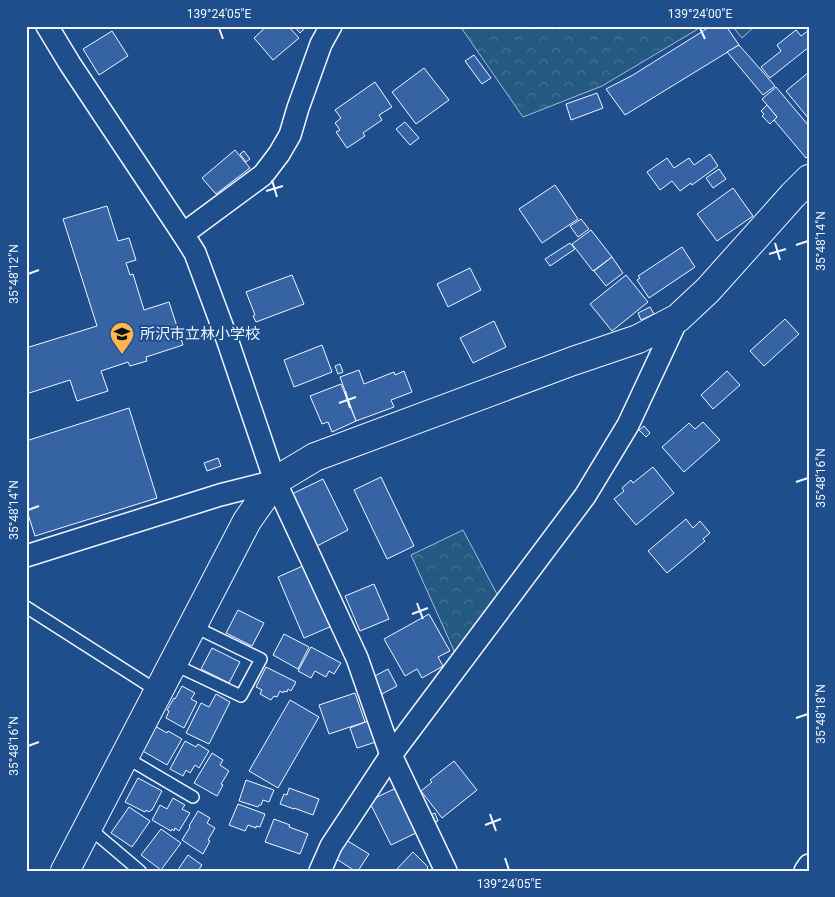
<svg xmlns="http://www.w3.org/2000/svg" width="835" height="897" viewBox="0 0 835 897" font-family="Roboto,'Noto Sans JP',sans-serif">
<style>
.forest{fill:url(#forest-crowns);stroke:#a8bbd7}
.building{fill:#3563a3;stroke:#f2f6ff}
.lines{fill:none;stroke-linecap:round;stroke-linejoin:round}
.service-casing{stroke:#f2f6ff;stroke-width:14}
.minor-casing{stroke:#f2f6ff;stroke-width:24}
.tertiary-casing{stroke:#f2f6ff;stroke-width:30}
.service{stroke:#1f4e8c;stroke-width:11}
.minor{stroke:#1f4e8c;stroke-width:21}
.tertiary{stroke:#1f4e8c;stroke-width:28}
.ticks{fill:none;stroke:#f2f6ff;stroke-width:2}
.labels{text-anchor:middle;stroke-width:4;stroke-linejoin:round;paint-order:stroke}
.poi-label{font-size:15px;fill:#f2f6ff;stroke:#1f4e8c;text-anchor:start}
.neatline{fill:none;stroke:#f2f6ff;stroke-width:2}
.ticks-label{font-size:12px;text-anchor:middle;fill:#f2f6ff}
</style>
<defs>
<pattern id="forest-crowns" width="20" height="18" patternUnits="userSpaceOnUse" patternTransform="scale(1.25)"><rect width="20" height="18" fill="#245a82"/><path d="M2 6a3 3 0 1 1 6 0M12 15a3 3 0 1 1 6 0" fill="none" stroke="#447295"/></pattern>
</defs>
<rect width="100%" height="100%" fill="#1f4e8c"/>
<g class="forest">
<polygon points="460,26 703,26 602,86 523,117"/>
<polygon points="732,26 755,26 742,38"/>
<polygon points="463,530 498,596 455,653 411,555"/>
</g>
<g class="building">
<polygon points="267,26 288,26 299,38 273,60 254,38"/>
<polygon points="294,26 306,26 306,27 300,33"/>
<polygon points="711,26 726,26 739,45 625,115 606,89 633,75"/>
<polygon points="796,30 801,36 809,30 809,47 770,78 761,67 781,51 777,45"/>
<polygon points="112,31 128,56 99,75 83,49"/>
<polygon points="739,45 775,86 763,95 727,52"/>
<polygon points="474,55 491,78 482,84 465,61"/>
<polygon points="424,68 449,100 416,124 392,92"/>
<polygon points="809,72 809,119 786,91"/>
<polygon points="375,82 392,107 379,115 382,120 363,133 365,136 347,148 336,132 340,130 335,123 341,118 335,110"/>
<polygon points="776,87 809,126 809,155 806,158 774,120 777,117 762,99"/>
<polygon points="597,93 603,108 571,120 566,104"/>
<polygon points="767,105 777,117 770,124 762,116 764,114 761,111"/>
<polygon points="405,122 419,138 410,145 396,129"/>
<polygon points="235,150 250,168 216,194 202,178"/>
<polygon points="244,151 250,159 246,162 240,154"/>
<polygon points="710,154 718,166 692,185 691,183 680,191 672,181 660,190 647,172 667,158 674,168 689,158 694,165"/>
<polygon points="719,169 726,179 713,188 706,178"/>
<polygon points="555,185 578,219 542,243 519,209"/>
<polygon points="733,188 753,216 717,241 697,214"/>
<polygon points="107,206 118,241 129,238 136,260 126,263 130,275 133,274 144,310 169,302 183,345 146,357 147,361 130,366 128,362 101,371 108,391 77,401 70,380 26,394 26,348 97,326 63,219"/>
<polygon points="581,219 589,229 578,237 570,226"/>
<polygon points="591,230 612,257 593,271 572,244"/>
<polygon points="570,243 575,249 550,266 545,259"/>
<polygon points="682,247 695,267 649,298 637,280 640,278 638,276"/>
<polygon points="612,257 623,273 606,286 594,271"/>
<polygon points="470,268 481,290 448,307 437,284"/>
<polygon points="292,275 304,304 256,322 253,316 255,315 246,292"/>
<polygon points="626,275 648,302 612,331 590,304"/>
<polygon points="650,307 654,314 641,320 638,313"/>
<polygon points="785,319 799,334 764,366 750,351"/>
<polygon points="494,321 506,347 473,363 460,338"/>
<polygon points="322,345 332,372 294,387 284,360"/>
<polygon points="340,364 343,372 338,374 335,366"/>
<polygon points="359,370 364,384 394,372 395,375 404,371 412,392 391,400 394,407 356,421 340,377"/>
<polygon points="727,371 740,385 713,409 701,395"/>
<polygon points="341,384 356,421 332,432 328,422 322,424 310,396"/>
<polygon points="129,408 157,498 35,536 26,508 26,441"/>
<polygon points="703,422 720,440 684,472 662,447 689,423 695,429"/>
<polygon points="644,426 650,433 646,437 639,430"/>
<polygon points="218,458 221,466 207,471 204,463"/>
<polygon points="653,467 674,493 636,525 614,499 624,491 622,488 631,480 633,483"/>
<polygon points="381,477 414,546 387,559 354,490"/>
<polygon points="323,479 348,530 315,547 290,495"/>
<polygon points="686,519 693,528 700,521 710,533 703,539 705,541 667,573 648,551"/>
<polygon points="305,565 332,626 304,638 278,577"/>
<polygon points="374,584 389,619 360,631 345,596"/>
<polygon points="238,610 264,623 252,646 226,633"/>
<polygon points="429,614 450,651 438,657 443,666 422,678 417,669 405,676 384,639"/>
<polygon points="284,634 309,647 298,669 273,655"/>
<polygon points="311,647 341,663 334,674 329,671 326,677 315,671 311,678 298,671"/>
<polygon points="212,648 240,662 229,683 201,669"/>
<polygon points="266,667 296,682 291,691 288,689 287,692 284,691 283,693 280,691 277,697 274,696 271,700 260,694 262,690 256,687"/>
<polygon points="388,669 397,686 382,694 373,677"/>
<polygon points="182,686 195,693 191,699 197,702 184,728 166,718 169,711 167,710 174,698 175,699"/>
<polygon points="355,693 365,722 329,734 319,705"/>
<polygon points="216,694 230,702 209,744 186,733 201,703 209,707"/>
<polygon points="290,700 319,717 278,788 249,771"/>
<polygon points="371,720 379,741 357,748 350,728"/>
<polygon points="155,726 167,733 168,731 182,739 167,765 141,750"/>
<polygon points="185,741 196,747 198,744 209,751 199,768 195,765 190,773 186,770 183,776 170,769"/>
<polygon points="212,753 223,760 220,765 229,771 221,784 223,785 217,796 194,783"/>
<polygon points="454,761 477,790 442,818 421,791 432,782 430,780"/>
<polygon points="138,778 162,791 152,810 151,810 149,812 146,810 145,812 125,802"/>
<polygon points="246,780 274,790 269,802 263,800 261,805 259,805 258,807 239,801"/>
<polygon points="289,788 319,799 313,815 294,808 294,809 280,804 284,794 287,795"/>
<polygon points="396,788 418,832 391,845 369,801"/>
<polygon points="173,798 185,805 182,809 190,813 179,831 175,828 174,831 172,829 171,831 152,820 160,805 167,809"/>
<polygon points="238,804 265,814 260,827 256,826 256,828 248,825 245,831 229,825"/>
<polygon points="129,807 150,821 132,847 111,833"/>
<polygon points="198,811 210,818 207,823 215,828 208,840 210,841 203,854 182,840 190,827 189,826"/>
<polygon points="435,813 438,821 431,823 428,816"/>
<polygon points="274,819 290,825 289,827 308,834 300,854 265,842"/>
<polygon points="161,829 181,843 161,870 141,855"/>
<polygon points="346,840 369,854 358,871 355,871 335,858"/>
<polygon points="413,852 428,867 427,868 430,871 395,871"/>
<polygon points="188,855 202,865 198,871 177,871"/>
</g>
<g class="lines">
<defs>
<g id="service">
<polyline points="26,607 159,692"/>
<polyline points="173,664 241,696 261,659 193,626"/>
<polyline points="125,757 193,797"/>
<polyline points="88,827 140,871"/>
</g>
<g id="minor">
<polyline points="47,26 70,64 183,234 195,253 227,339 275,481 357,658 391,755 446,871"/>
<polyline points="183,234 263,175 279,154 290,135 298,108 321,44 331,26"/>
<polyline points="26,556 220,495 275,481"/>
<polyline points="320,871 331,846 391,755 585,496 628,425 678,318"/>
<polyline points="805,871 809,865"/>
</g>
<polyline id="tertiary" points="65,871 247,521 275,481 315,457 573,361 638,339 678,318 708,290 793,195 809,179"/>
</defs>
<use href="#service" class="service-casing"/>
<use href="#minor" class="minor-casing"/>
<use href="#tertiary" class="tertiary-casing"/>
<use href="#service" class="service"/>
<use href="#minor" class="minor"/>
<use href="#tertiary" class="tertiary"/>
</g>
<path class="ticks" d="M219,28l4,11M700,28l5,11M272,180l5,17M266,191l17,-5M775,243l5,17M796,245l12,-4M769,254l17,-5M28,274l11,-4M345,391l5,17M339,403l17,-6M796,482l12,-4M28,510l11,-4M417,603l6,16M412,614l16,-6M796,718l12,-4M28,746l11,-4M490,814l6,17M485,825l16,-6M505,858l4,12"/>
<defs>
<symbol id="school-pin" viewBox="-11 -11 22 30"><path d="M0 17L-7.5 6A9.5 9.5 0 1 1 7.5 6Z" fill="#ffb74d" stroke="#1f4e8c"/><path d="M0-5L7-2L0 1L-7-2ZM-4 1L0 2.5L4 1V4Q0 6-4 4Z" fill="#111"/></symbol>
</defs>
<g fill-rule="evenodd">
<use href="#school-pin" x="108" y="320" width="28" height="38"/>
</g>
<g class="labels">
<g class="poi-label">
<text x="140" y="339">所沢市立林小学校</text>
</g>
</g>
<rect width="835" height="897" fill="none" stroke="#1f4e8c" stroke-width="55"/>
<rect x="28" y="28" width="780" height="842" class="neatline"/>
<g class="ticks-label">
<text x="219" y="18">139°24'05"E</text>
<text x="700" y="18">139°24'00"E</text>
<text transform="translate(821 241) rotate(-90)" y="4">35°48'14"N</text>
<text transform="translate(14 274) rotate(-90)" y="4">35°48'12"N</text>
<text transform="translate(821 478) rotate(-90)" y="4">35°48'16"N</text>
<text transform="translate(14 510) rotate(-90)" y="4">35°48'14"N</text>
<text transform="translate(821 714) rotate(-90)" y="4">35°48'18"N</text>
<text transform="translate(14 746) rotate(-90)" y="4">35°48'16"N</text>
<text x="509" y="888">139°24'05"E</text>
</g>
</svg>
